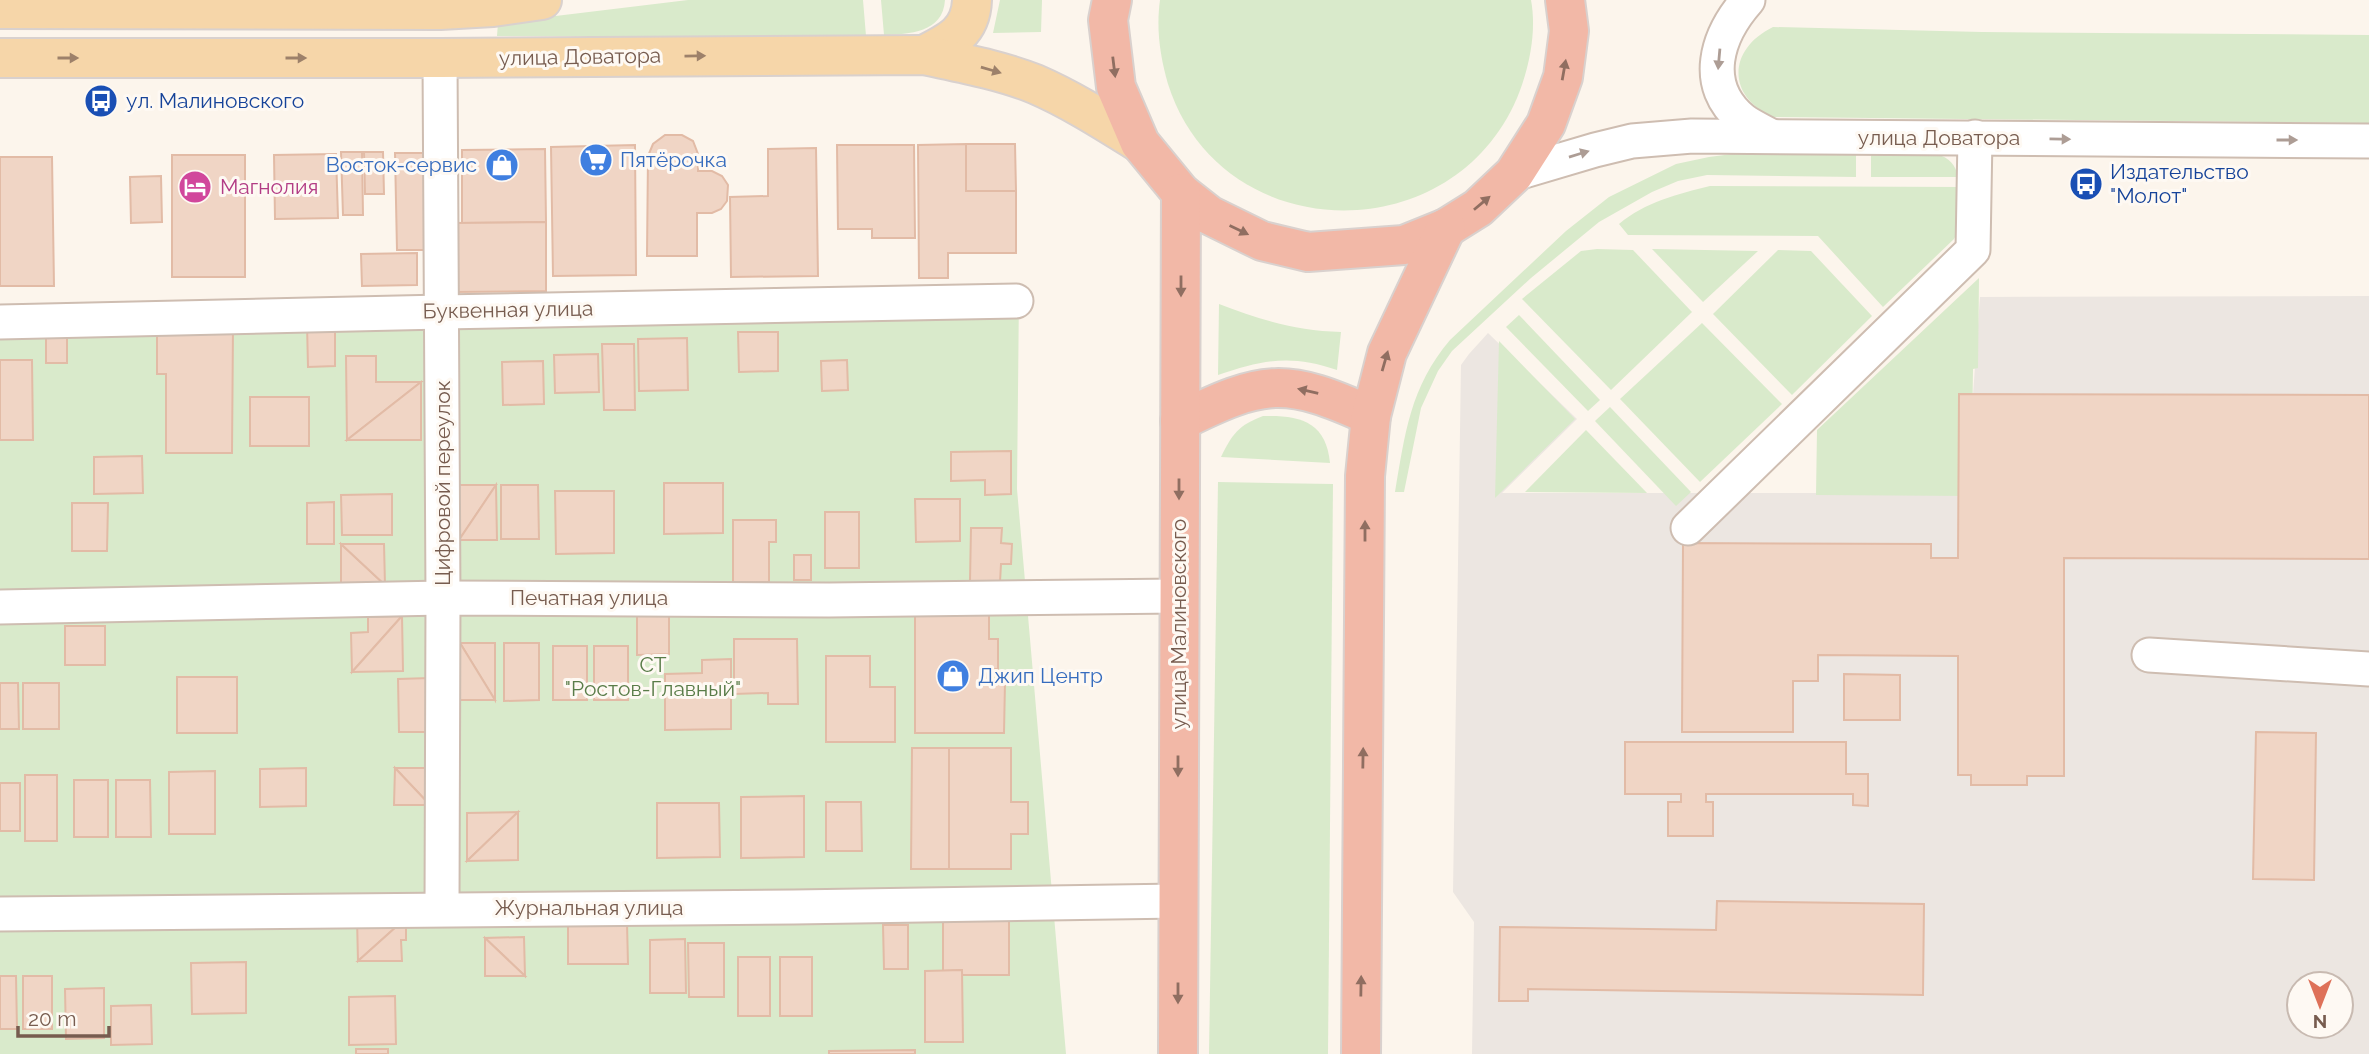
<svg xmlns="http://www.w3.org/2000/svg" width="2369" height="1054" viewBox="0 0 2369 1054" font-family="Raleway,sans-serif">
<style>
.industrial{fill:#ece6e1;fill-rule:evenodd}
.green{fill:#d9eacb}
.building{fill:#f0d5c5;stroke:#e2bba6;stroke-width:2}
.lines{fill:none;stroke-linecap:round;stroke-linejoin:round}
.minor-casing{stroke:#cebdb1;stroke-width:37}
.major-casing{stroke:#d9d1ce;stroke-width:42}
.highway-casing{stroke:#d9d1ce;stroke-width:42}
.minor{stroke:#fff;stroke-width:33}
.major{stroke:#f6d6a9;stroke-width:38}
.highway{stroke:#f2b8a7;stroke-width:38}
.oneway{fill:#9d816a}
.oneway2{fill:#ad9d95}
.oneway3{fill:#906e61}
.labels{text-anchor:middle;stroke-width:6;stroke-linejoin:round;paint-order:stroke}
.street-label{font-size:21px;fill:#775c4f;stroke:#fef9f3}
.transit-label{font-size:21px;fill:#164399;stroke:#fef9f3;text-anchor:start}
.shop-label{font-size:21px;fill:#366cbe;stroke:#fef9f3;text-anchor:start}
.hotel-label{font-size:21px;fill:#b23c85;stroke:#fef9f3;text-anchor:start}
.park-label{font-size:21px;fill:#597c48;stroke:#fef9f3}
</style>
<rect width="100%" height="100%" fill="#fcf5ec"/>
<path class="industrial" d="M2369,296v758h-897l2,-132 -21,-30 8,-527 8,-11 19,-21 89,86 -75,74h464l14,-196zM2299,984h42v42h-42z"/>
<g class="green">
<polygon points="688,0 863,0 866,36 497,36 498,23"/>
<path d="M881,0h64c-2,33 -36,34 -61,35z"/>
<polygon points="1000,0 1042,0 1041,32 993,33"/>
<path d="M1160,0h371c6,32 -2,69 -14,98 -67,156 -298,148 -349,-14 -8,-28 -12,-55 -8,-84z"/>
<path d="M1773,27l209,5 387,3v88l-596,-6c-47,-21 -45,-68 0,-90z"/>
<path d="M1740,153l116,1v23l-149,-2 -29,6 -26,11 -53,30 -68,56 -79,73 -14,20 -17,37 -17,84h-9c10,-58 15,-105 55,-152l116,-109 43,-34 67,-33 33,-7z"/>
<path d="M1871,154h66c12,4 19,11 21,23h-87z"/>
<path d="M1710,186l251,1 -4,46 -3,6 -71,68 -65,-71 -190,-1 -9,-11c26,-22 59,-30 91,-38z"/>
<polygon points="1597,249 1633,250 1692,312 1611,390 1522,299 1581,251"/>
<polygon points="1652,249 1758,251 1703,302"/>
<polygon points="1778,250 1811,251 1872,316 1792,395 1713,314"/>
<polygon points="1979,278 1978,368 1973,369 1971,496 1816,495 1817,430"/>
<polygon points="1019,292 1017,489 1066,1054 0,1054 0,315"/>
<path d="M1219,304c41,16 78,27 122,28l-4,38c-47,-16 -74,-10 -119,5z"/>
<polygon points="1519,315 1600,400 1588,411 1506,327"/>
<polygon points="1702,323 1782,404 1700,482 1620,399"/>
<polygon points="1499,341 1575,419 1495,498"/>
<polygon points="1610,407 1691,492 1676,506 1595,421"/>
<path d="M1263,416c38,-1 63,6 67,47l-109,-6c11,-23 18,-32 42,-41z"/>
<polygon points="1586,430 1647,493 1525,492"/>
<polygon points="1218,482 1333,484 1328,1054 1209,1054"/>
</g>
<g class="building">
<polygon points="665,135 682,135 693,141 698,154 698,171 712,171 722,176 728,185 727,201 721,209 712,213 697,213 697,256 647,256 648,156 653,144"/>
<polygon points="966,144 1015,144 1016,191 966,191"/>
<polygon points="966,144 966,191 1016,191 1016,253 948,253 948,278 919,278 918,145"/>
<polygon points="635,145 636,275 553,276 551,147"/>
<polygon points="837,145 914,145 915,238 872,238 872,229 838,229"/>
<polygon points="816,148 818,276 731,277 730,197 768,196 768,149"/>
<polygon points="545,149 546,222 462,223 462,150"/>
<polygon points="341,152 362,152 363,215 343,215"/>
<polygon points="364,152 383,152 384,194 365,194"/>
<polygon points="395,153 424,153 426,250 397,250"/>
<polygon points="336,154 338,218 275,219 274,155"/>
<rect x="172" y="155" width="73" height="122"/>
<polygon points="0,157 52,157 54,286 0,286"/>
<polygon points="161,176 162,222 131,223 130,177"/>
<polygon points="546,222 546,291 455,292 454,223"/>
<polygon points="417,253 417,285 362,286 361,254"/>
<polygon points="307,324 335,324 335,366 308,367"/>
<polygon points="157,327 233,327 232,453 166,453 166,374 157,374"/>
<polygon points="738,332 778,332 778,371 739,372"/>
<rect x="46" y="336" width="21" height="27"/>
<polygon points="687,338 688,390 639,391 638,339"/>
<polygon points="602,344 634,344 635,410 604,410"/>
<polygon points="598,354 599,392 555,393 554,355"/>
<polygon points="346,356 376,356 376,382 421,382 347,440"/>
<polygon points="0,360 32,360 33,440 0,440"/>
<polygon points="847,360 848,390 822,391 821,361"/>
<polygon points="543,361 544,404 503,405 502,362"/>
<polygon points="421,382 421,440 347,440"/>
<polygon points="1959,394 2369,395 2369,559 2064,558 2064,776 2027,776 2027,785 1971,785 1971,775 1958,775 1958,656 1818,655 1818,681 1793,681 1793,732 1682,732 1683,543 1931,544 1931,558 1958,558"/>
<rect x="250" y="397" width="59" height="49"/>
<polygon points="1011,451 1011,494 985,495 985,480 951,481 951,452"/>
<polygon points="142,456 143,493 94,494 94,457"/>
<polygon points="664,483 723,483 723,533 664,534"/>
<polygon points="459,485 496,485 459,540"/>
<polygon points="496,485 497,540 459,540"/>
<polygon points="501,485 538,485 539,539 501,539"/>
<polygon points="555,491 614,491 614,553 556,554"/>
<polygon points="392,494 392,535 342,535 341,495"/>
<polygon points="915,499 960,499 960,541 916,542"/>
<polygon points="334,502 334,544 307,544 307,503"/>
<polygon points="72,503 108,503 107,551 72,551"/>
<rect x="825" y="512" width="34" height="56"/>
<polygon points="733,520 776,520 776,542 769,542 769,582 733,582"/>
<polygon points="971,528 1002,528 1001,543 1012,544 1011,564 1001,564 1000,582 970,581"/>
<polygon points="341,544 385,585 341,585"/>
<polygon points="341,544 384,544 385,585"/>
<rect x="794" y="555" width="17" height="25"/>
<polygon points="637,606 669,606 669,654 637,655"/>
<polygon points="915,612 989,613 989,639 998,639 998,669 990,669 990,682 1005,682 1004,733 915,733"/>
<polygon points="402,616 352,672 351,633 368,632 368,617"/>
<polygon points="402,616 403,671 352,672"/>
<rect x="65" y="626" width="40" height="39"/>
<polygon points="734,639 797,639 798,704 768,704 768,693 734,694"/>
<polygon points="460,643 495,643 495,700"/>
<polygon points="460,643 495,700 459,700"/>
<polygon points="504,643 539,643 539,700 504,701"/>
<rect x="553" y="646" width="34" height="54"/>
<rect x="594" y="646" width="34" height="54"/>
<polygon points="826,656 870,656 870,687 895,687 895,742 826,742"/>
<polygon points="731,659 731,729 665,730 665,674 702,673 702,660"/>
<polygon points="1844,674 1900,675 1900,720 1844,720"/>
<rect x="177" y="677" width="60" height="56"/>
<polygon points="430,678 431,732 399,732 398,679"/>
<polygon points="0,683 18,683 19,729 0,729"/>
<rect x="23" y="683" width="36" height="46"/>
<polygon points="2256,732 2316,733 2314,880 2253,879"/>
<polygon points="1625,742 1846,742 1846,774 1868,774 1868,806 1853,805 1853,794 1706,794 1706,802 1713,802 1713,836 1668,836 1668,802 1681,802 1681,794 1625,794"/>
<polygon points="912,748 949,748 949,869 911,869"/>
<polygon points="949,748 1011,748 1011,802 1028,802 1028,834 1011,834 1011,869 949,869"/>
<polygon points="306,768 306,806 260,807 260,769"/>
<polygon points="395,768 430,768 430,805"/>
<polygon points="395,768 430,805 394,805"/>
<polygon points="215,771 215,834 169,834 169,772"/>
<rect x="25" y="775" width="32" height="66"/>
<rect x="74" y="780" width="34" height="57"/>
<polygon points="116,780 150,780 151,837 116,837"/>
<rect x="0" y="783" width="20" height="48"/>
<polygon points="804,796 804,857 741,858 741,797"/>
<polygon points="826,802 861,802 862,851 826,851"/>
<polygon points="657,803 719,803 720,857 657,858"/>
<polygon points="518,812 467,861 467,813"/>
<polygon points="518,812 518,860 467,861"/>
<polygon points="1717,901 1924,904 1923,995 1528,989 1528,1001 1499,1001 1500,927 1716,930"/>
<polygon points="943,911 1009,911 1009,975 962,975 962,970 943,971"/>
<polygon points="357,918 406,918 358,961"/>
<polygon points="406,918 406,940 401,940 402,961 358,961"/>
<polygon points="627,923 628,964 568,964 568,924"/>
<polygon points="883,925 908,925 908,969 884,969"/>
<polygon points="524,937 525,976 485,938"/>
<polygon points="485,938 525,976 485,976"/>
<polygon points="685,939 686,993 650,993 650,940"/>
<polygon points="688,943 724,943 724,997 689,997"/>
<rect x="738" y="957" width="32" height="59"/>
<rect x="780" y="957" width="32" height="59"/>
<polygon points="246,962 246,1013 192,1014 191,963"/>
<polygon points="962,970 963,1042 925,1042 925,971"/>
<polygon points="0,976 16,976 17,1029 0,1029"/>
<rect x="23" y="976" width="29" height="53"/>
<polygon points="104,988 104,1038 66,1039 65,989"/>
<polygon points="395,996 396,1044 349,1045 349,997"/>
<polygon points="151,1005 152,1044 111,1045 111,1006"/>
<rect x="356" y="1049" width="32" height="5"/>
<polygon points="915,1050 915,1054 829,1054 829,1051"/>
</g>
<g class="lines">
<defs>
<g id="minor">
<path d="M1748,0c-31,35 -48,85 -5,120 8,6 19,11 28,16"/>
<polyline points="440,58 443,598 442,908"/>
<polyline points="1514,174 1595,150 1632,141 1692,136 2369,141"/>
<polyline points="0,322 442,312 1016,301"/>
<polyline points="1688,528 1973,250 1975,137"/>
<polyline points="0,607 443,598 829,600 1178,596"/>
<polyline points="2149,655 2369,669"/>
<polyline points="0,914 794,907 1178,901"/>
</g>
<g id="major">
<polyline points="0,9 440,10 493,7 542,0"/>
<path d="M924,55c26,-13 47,-23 48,-55"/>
<path d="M0,58h440l484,-3c37,8 76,15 111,29 37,16 71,38 105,59"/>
</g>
<g id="highway">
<polyline points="1112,0 1108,20 1116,87 1140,143 1181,193 1209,215 1262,241 1308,252 1404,245 1446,228 1478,208 1514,174 1546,124 1563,77 1569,31 1565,0"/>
<path d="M1180,421c84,-42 106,-44 191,-5"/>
<polyline points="1178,1054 1181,193"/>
<polyline points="1361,1054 1365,476 1371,416 1387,353 1446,228"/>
</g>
</defs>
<use href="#minor" class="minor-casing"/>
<use href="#major" class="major-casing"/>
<use href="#highway" class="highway-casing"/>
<use href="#minor" class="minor"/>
<use href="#major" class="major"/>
<use href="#highway" class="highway"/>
</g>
<defs><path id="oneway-solid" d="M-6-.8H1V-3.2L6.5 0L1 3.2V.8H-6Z" transform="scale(1.75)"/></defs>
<g class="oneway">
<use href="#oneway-solid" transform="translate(695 56) rotate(-1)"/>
<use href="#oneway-solid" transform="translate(68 58)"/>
<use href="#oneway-solid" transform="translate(296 58)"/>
<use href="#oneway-solid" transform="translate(991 70) rotate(16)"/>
</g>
<g class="oneway2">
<use href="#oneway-solid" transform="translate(1719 59) rotate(95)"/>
<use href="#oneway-solid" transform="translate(2060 139) rotate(1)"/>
<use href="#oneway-solid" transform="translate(2287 140)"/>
<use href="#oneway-solid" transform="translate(1579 154) rotate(-17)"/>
</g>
<g class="oneway3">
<use href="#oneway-solid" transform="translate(1114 67) rotate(83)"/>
<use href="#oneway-solid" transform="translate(1564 70) rotate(-80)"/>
<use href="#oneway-solid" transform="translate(1482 203) rotate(-40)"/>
<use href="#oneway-solid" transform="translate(1239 230) rotate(26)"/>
<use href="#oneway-solid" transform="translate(1181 286) rotate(90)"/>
<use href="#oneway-solid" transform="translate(1385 361) rotate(-74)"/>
<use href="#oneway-solid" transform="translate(1308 391) rotate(-167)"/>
<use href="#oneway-solid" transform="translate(1179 489) rotate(90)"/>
<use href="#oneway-solid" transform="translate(1365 531) rotate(-90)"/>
<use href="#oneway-solid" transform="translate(1363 758) rotate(-89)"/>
<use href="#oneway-solid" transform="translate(1178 766) rotate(90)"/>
<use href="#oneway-solid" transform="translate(1361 986) rotate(-89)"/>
<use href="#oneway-solid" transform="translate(1178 993) rotate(90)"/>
</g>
<defs>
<symbol id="bus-disc" viewBox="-11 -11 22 22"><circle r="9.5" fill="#1a4fb4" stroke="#fef9f3"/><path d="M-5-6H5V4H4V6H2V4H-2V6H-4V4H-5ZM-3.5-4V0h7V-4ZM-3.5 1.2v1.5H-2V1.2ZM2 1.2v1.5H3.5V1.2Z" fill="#fff"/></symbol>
<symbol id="supermarket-disc" viewBox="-11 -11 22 22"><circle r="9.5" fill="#3f7fe0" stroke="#fef9f3"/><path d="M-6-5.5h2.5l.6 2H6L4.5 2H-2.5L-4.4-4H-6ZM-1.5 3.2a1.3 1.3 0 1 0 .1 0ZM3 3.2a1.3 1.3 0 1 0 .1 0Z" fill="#fff"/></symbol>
<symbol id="shop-disc" viewBox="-11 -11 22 22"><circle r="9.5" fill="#3f7fe0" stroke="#fef9f3"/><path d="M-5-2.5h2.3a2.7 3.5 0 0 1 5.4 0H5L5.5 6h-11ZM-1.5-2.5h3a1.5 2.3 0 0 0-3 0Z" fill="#fff"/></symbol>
<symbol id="hotel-disc" viewBox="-11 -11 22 22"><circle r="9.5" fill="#d1479c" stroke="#fef9f3"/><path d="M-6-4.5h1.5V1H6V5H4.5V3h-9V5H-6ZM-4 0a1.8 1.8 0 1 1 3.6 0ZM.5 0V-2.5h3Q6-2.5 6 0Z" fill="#fff"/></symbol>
</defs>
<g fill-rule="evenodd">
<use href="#bus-disc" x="82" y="82" width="38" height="38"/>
<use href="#supermarket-disc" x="577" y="141" width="38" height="38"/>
<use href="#shop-disc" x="483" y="146" width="38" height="38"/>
<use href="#bus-disc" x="2067" y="165" width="38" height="38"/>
<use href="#hotel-disc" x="176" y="168" width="38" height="38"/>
<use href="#shop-disc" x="934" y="657" width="38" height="38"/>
</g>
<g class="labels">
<g class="street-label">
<text transform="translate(580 57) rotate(-1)" y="7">улица Доватора</text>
<text x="1939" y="145">улица Доватора</text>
<text transform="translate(508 310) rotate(-1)" y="7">Буквенная улица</text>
<text transform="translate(443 483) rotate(-90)" y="7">Цифровой переулок</text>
<text x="589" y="605">Печатная улица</text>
<text transform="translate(1179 624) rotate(-90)" y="7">улица Малиновского</text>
<text x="589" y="915">Журнальная улица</text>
</g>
<g class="transit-label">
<text x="126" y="108">ул. Малиновского</text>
<text x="2110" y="179">Издательство<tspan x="2110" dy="24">"Молот"</tspan></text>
</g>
<g class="shop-label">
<text x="620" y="167">Пятёрочка</text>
<text x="477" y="172" text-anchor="end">Восток-сервис</text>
<text x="978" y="683">Джип Центр</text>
</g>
<g class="hotel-label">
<text x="220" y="194">Магнолия</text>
</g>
<g class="park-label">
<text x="653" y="672">СТ<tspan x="653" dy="24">"Ростов-Главный"</tspan></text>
</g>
</g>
<g transform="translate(2320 1005) rotate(180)"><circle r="33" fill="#fef9f3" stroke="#c8bab1" stroke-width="2"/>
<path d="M0-5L12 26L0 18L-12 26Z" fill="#de7159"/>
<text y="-10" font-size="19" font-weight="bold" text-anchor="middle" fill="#775c4f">N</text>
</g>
<path d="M18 1026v10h91v-10" fill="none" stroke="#775c4f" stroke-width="3.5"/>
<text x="28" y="1026" font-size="21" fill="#775c4f" stroke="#fef9f3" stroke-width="5" paint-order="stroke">20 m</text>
</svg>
